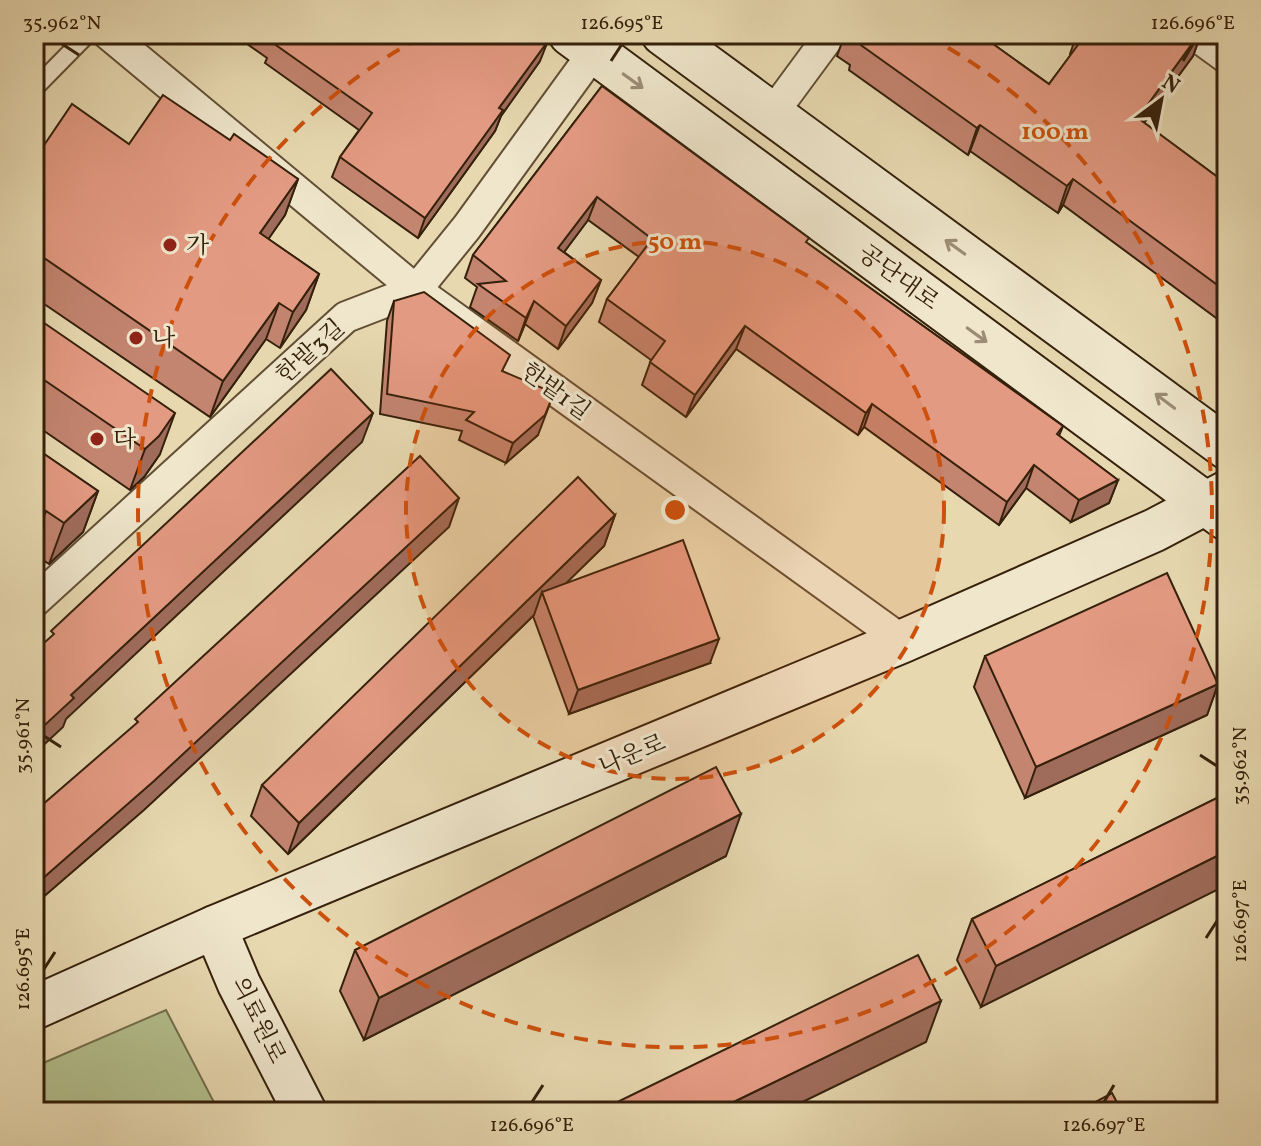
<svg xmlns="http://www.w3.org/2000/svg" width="1261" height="1146" viewBox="0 0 1261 1146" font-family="Vollkorn,'Noto Serif KR',serif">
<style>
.green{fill:#b3bf8d;stroke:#74704c;stroke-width:2}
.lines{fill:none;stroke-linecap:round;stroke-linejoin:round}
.lane-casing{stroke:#624e34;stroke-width:20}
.street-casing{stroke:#624e34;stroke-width:34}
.secondary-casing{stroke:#35200b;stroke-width:46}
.lane{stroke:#efe6cc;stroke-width:16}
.street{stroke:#efe6cc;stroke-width:30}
.secondary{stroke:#efe6cc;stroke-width:42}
.wall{fill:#c38470;stroke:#35200b;stroke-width:2}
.shaded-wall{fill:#9f6c5b;stroke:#35200b;stroke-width:2}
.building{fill:#e39a82;stroke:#35200b;stroke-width:2}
.oneway{stroke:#9b8d75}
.ticks{fill:none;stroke:#35200b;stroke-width:3}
.ring{fill:none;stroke:#cd500c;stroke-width:4;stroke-dasharray:14 10}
.poi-dot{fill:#8f2418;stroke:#efe6cc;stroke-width:3}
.labels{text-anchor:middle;stroke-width:6;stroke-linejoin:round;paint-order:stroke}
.poi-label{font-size:24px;fill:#35200b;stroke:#efe6cc;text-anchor:start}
.street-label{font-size:24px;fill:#35200b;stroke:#efe6cc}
.centre{fill:#cd500c;stroke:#efe6cc;stroke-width:4}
.ring-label{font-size:24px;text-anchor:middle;font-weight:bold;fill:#cd500c;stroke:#efe6cc;stroke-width:6;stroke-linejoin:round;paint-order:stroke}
.neatline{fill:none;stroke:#35200b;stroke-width:3}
.ticks-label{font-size:20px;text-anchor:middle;fill:#35200b}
</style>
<rect width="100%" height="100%" fill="#e7d8b0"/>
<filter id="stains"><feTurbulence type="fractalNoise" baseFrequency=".0025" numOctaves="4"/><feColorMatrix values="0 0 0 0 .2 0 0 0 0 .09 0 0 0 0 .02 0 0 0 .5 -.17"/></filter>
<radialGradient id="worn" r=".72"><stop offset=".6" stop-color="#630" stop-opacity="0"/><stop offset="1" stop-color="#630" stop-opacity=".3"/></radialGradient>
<polygon class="green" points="166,1010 219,1112 34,1112 34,1067"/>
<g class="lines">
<defs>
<polyline id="lane" points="34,89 88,34"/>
<g id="street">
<polyline points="108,34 416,290 903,641"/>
<polyline points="1194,34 1227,58"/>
<polyline points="772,114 831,34"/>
<polyline points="34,602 346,317 416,290 467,227 594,52"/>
</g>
<g id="secondary">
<polyline points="570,34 1225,518"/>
<polyline points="663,34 1227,448"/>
<polyline points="215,927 239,984 305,1112"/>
<polyline points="34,1008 215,927 903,641 1155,530 1227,492"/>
</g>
</defs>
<use href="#lane" class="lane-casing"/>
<use href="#street" class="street-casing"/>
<use href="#secondary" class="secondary-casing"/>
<use href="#lane" class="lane"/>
<use href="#street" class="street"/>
<use href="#secondary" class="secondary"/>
</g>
<g class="wall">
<polygon points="233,34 539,34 540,61 501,116 495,131 418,238 332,177 340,157 359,130 265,63 267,58"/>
<polygon points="845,34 979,34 1049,84 1071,55 1070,54 1077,34 1201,34 1193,56 1144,123 1227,184 1227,326 1063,205 1058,213 970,151 968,155 849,70 850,65 837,56"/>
<polygon points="602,86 807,243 1063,426 1059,436 1118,480 1109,503 1071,522 1026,488 999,525 864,427 858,435 736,349 686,417 642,385 651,360 599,322 607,299 639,257 588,220 564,252 601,280 592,303 558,349 525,324 518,341 470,307 477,287 465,278 473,255"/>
<polygon points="230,140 298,179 285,215 268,239 319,274 306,310 280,348 266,339 210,417 34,297 34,160"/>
<polygon points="394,301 504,372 538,435 506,463 459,440 462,431 380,414 387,321"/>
<polygon points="34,316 160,454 144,477 130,490 34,424"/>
<polygon points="34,447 98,491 83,532 49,564 34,554"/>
<polygon points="615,515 604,546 566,583 710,663 569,714 533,616 534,615 288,854 251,816 262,785"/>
<polygon points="985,656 1218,684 1207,715 1025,798 974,687"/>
<polygon points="1227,793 981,1007 957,960 972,919"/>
<polygon points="726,856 364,1040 340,991 355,950"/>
</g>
<g class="shaded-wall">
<polygon points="1199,34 1201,34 1193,56 1128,145 1138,118"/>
<polygon points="548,41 540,61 501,116 495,131 418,238 425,218 499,108"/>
<polygon points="980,125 970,151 968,155 977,128"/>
<polygon points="298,179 285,215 247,270 260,233"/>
<polygon points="1073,179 1063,205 1058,213 1067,186"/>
<polygon points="597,197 588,220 550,271 558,248"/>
<polygon points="319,274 306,310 280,348 293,312"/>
<polygon points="601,280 592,303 558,349 566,326"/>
<polygon points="534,301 525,324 518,341 526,318"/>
<polygon points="279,303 266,339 210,417 223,381"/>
<polygon points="745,326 736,349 686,417 695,395"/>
<polygon points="554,393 538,435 506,463 513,443"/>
<polygon points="872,404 864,427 858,435 866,413"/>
<polygon points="175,413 160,454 144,477 130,490 145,449"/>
<polygon points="373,413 362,442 66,719 63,727 34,754 34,735 71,695"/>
<polygon points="1034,465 1026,488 999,525 1007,502"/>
<polygon points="1118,480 1109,503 1071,522 1079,500"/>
<polygon points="98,491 83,532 49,564 64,523"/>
<polygon points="459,498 449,527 144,810 34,905 34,886"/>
<polygon points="46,511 34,545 34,529"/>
<polygon points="615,515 604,546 546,603 542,592 534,615 288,854 299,823"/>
<polygon points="719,639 710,663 569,714 578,690"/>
<polygon points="1218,684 1207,715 1025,798 1036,767"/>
<polygon points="741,814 726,856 364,1040 379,998"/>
<polygon points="1227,851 1227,885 981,1007 996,966"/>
<polygon points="941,1001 926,1042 782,1112 713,1112"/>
</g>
<g class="building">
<polygon points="270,34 539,34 548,41 499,108 503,110 425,218 340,157 372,113 273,43 276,38"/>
<polygon points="854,34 979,34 1049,84 1086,34 1199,34 1138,118 1227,184 1227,292 1073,179 1067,186 980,125 977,128 858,43 861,39"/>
<polygon points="602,86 809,238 806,242 1063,426 1057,434 1118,480 1079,500 1034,465 1007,502 872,404 866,413 745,326 695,395 650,362 665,341 607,299 652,239 597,197 558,248 601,280 566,326 534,301 526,318 478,284 506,281 473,255"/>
<polygon points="163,95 230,140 234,134 298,179 260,233 319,274 293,312 279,303 223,381 34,251 34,160 72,104 129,144"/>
<polygon points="424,292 510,355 502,371 554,393 545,415 513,443 466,420 474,412 387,394 394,301"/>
<polygon points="34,316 175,413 159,436 145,449 34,373"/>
<polygon points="331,369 373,413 71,695 74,698 34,735 34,652 54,634 51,631"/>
<polygon points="34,447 98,491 64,523 46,511 34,529"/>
<polygon points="420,456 459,498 154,781 34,886 34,812 138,722 135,719"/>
<polygon points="578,477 615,515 299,823 262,785"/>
<polygon points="683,540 719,639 578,690 542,592"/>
<polygon points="1167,573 1218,684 1036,767 985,656"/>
<polygon points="716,767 741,814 379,998 355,950"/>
<polygon points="1227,793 1227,851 996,966 972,919"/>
<polygon points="918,955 941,1001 713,1112 597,1112"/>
<polygon points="1112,1093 1122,1112 1077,1112"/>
</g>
<defs><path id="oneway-shaft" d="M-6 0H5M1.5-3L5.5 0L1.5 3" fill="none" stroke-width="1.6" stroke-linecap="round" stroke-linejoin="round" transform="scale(2)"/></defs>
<g class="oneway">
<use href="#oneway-shaft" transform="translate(633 81) rotate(36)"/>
<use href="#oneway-shaft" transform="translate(955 247) rotate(-144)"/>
<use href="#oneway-shaft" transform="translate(977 335) rotate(36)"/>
<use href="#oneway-shaft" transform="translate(1165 401) rotate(-143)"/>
</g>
<path class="ticks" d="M62,44l17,11M611,61l11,-17M1183,61l10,-17M44,736l17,11M1200,755l17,11M1206,938l11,-17M44,969l11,-17M532,1102l11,-17M1104,1102l10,-17"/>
<circle cx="675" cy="510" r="269" fill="#cd500c" fill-opacity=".12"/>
<g class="ring">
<circle cx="675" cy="510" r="269"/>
<path d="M927 36A537 537 0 1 1 423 36"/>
</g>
<g class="poi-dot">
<circle cx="170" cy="245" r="8"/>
<circle cx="136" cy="338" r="8"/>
<circle cx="97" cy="439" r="8"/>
</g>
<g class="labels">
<g class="poi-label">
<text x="186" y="253">가</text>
<text x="152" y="346">나</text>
<text x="113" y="447">다</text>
</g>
<g class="street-label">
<text transform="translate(899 277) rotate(36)" y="8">공단대로</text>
<text transform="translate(310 351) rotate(-42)" y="8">한밭3길</text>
<text transform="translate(556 391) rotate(36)" y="8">한밭1길</text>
<text transform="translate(632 754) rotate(-22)" y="8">나운로</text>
<text transform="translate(259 1020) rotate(64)" y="8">의료원로</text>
</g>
</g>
<circle cx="675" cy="510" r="12" class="centre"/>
<g class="ring-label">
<text x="1055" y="139">100 m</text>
<text x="675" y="249">50 m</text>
</g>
<rect width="1261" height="1146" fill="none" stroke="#e7d8b0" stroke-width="88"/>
<g transform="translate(1161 100) rotate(32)" stroke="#efe6cc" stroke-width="6" paint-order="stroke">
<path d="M0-6L14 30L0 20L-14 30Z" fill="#35200b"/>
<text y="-12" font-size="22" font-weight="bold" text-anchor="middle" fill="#35200b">N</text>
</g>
<rect x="44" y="44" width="1173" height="1058" class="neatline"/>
<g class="ticks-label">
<text x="62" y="29">35.962°N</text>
<text x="622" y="29">126.695°E</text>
<text x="1193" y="29">126.696°E</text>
<text transform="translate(22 736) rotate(-90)" y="7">35.961°N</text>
<text transform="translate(1239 766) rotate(-90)" y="7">35.962°N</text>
<text transform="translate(1239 921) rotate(-90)" y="7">126.697°E</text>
<text transform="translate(22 969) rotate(-90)" y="7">126.695°E</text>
<text x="532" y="1131">126.696°E</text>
<text x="1104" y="1131">126.697°E</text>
</g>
<rect width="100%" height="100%" filter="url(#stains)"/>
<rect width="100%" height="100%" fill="url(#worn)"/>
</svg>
